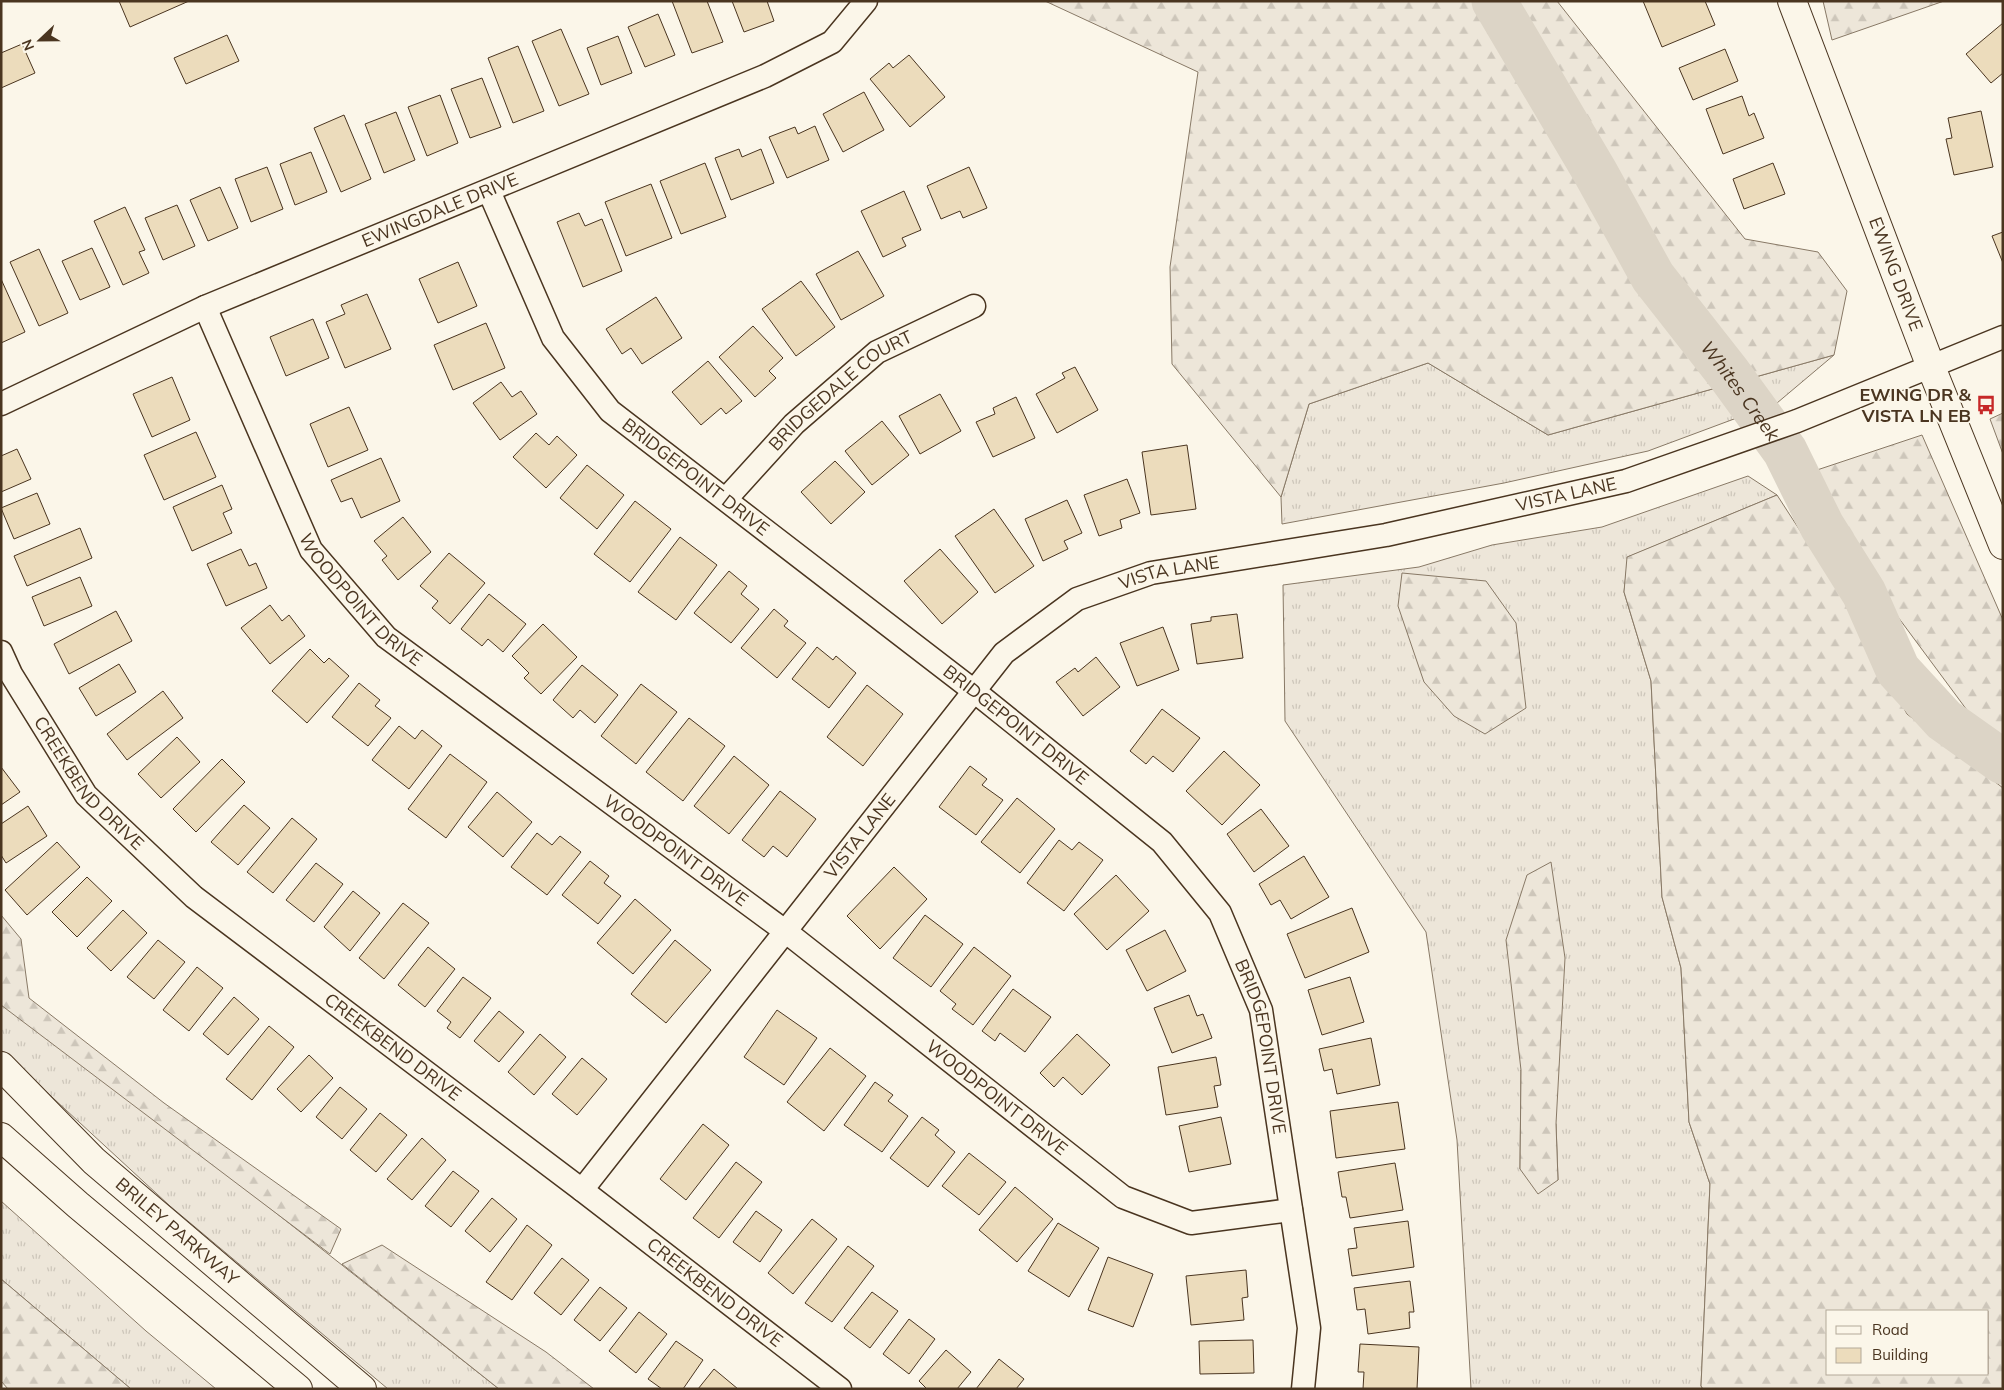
<svg xmlns="http://www.w3.org/2000/svg" width="2004" height="1390" viewBox="0 0 2004 1390" font-family="Mulish,sans-serif">
<style>
.grass{fill:url(#grass-tufts);stroke:#887966;fill-rule:evenodd}
.forest{fill:url(#forest-firs);stroke:#887966;fill-rule:evenodd}
.lines{fill:none;stroke-linecap:round;stroke-linejoin:round}
.river{stroke:#dcd4c6;stroke-width:45}
.building{fill:#ecdcbc;stroke:#4a3520}
.minor-casing{stroke:#4a3520;stroke-width:25}
.tertiary-casing{stroke:#4a3520;stroke-width:30}
.motorway-casing{stroke:#4a3520;stroke-width:30}
.minor{stroke:#fbf6e9;stroke-width:22}
.tertiary{stroke:#fbf6e9;stroke-width:28}
.motorway{stroke:#fbf6e9;stroke-width:28}
.labels{text-anchor:middle;stroke-width:4;stroke-linejoin:round;paint-order:stroke}
.street-label{font-size:18px;fill:#4a3520;stroke:#fbf6e9}
.poi-label{font-size:18px;font-weight:bold;fill:#4a3520;stroke:#fbf6e9;text-anchor:end}
.water-label{font-size:19px;font-style:italic;fill:#4a3520;stroke:#fbf6e9}
</style>
<defs>
<pattern id="grass-tufts" width="24" height="20" patternUnits="userSpaceOnUse" patternTransform="scale(1.25)"><rect width="24" height="20" fill="#ede6d9"/><path d="M3 7l-1-3M5 7V3M7 7l1-3M15 17l-1-3M17 17v-4M19 17l1-3" fill="none" stroke="#cdc6ba"/></pattern>
<pattern id="forest-firs" width="22" height="20" patternUnits="userSpaceOnUse" patternTransform="scale(1.25)"><rect width="22" height="20" fill="#ede6d9"/><path d="M5 1l3.5 6h-7zM16 11l3.5 6h-7z" fill="#cdc6ba"/></pattern>
</defs>
<rect width="100%" height="100%" fill="#fbf6e9"/>
<g class="grass">
<polygon points="1834,355 1777,403 1648,451 1504,483 1282,524 1281,497 1309,404 1428,363 1548,435"/>
<path d="M1748,476l29,19 -149,62 -4,35 27,89 11,216 19,71 8,154 21,62 -9,202 2,3h-232l-14,-249 -31,-208 -141,-211 -2,-136 136,-18 73,-22 110,-18zM1521,1070l35,54 2,56 -38,-11z"/>
<polygon points="1,987 33,1021 499,1389 388,1389 170,1206 1,1050"/>
<polygon points="1,1201 146,1331 216,1389 131,1389 1,1279"/>
</g>
<g class="forest">
<polygon points="1045,1 1557,1 1745,239 1818,252 1847,291 1834,355 1548,435 1428,363 1309,404 1281,497 1172,364 1170,267 1198,72"/>
<polygon points="1823,1 1944,1 1832,40"/>
<polygon points="2003,413 2003,454 1990,419"/>
<polygon points="1922,435 2003,620 2003,745 1978,725 1872,582 1811,472"/>
<path d="M1777,495l57,88 73,131 96,74v601h-300l-2,-3 9,-202 -21,-62 -8,-154 -19,-71 -11,-216 -27,-89 3,-35zM1988,1311v63h-160v-63z"/>
<polygon points="1402,573 1486,581 1516,623 1526,708 1485,734 1454,716 1424,682 1398,606"/>
<polygon points="1551,862 1565,958 1556,1124 1558,1180 1538,1194 1520,1169 1521,1070 1506,940 1527,875"/>
<polygon points="1,915 21,939 29,998 164,1103 341,1229 330,1254 1,1005"/>
<polygon points="382,1245 546,1352 594,1389 499,1389 342,1264"/>
<polygon points="1,1279 131,1389 8,1389 1,1381"/>
</g>
<g class="lines">
<path class="river" id="s1" d="M1494,1l101,171 58,105 76,97 56,77 37,75 42,67 34,77 46,50 59,42"/>
</g>
<g class="building">
<polygon points="119,1 189,1 130,27"/>
<polygon points="672,1 707,1 723,42 692,53"/>
<polygon points="732,1 767,1 774,21 744,32"/>
<polygon points="1643,1 1705,1 1715,25 1662,47"/>
<polygon points="658,14 675,55 645,67 628,27"/>
<polygon points="2003,23 2003,73 1991,83 1966,54"/>
<polygon points="561,29 589,94 559,106 532,41"/>
<polygon points="227,35 239,61 186,84 174,58"/>
<polygon points="618,36 632,73 601,85 587,48"/>
<polygon points="22,44 35,73 1,88 1,53"/>
<polygon points="518,46 544,111 513,123 488,58"/>
<polygon points="1725,49 1738,81 1693,100 1679,68"/>
<polygon points="909,55 945,97 910,127 870,79 889,63 893,68"/>
<polygon points="482,78 501,127 470,138 451,89"/>
<polygon points="864,92 884,130 843,152 823,114"/>
<polygon points="440,95 458,143 427,156 408,107"/>
<polygon points="1742,96 1749,116 1754,113 1764,138 1723,154 1706,109"/>
<polygon points="1981,111 1993,167 1954,175 1946,139 1952,138 1948,118"/>
<polygon points="396,112 415,160 384,173 365,124"/>
<polygon points="344,115 371,179 341,192 314,128"/>
<polygon points="815,126 829,160 787,178 769,137 795,127 798,134"/>
<polygon points="739,149 742,157 761,149 774,183 731,200 715,158"/>
<polygon points="311,152 327,192 295,205 280,164"/>
<polygon points="705,163 726,217 681,234 660,181"/>
<polygon points="1773,163 1785,194 1744,209 1733,179"/>
<polygon points="267,167 283,209 251,222 235,179"/>
<polygon points="969,167 987,208 963,218 960,211 941,219 927,186"/>
<polygon points="651,184 672,238 626,256 605,202"/>
<polygon points="220,187 238,228 208,241 190,200"/>
<polygon points="904,191 921,230 902,238 906,246 883,257 861,211"/>
<polygon points="177,205 195,246 163,260 145,218"/>
<polygon points="125,207 145,250 139,252 149,273 123,285 94,221"/>
<polygon points="579,213 585,226 602,219 622,271 583,287 557,222"/>
<polygon points="2003,232 2003,263 1992,236"/>
<polygon points="92,248 110,287 80,300 62,261"/>
<polygon points="39,249 68,313 39,326 10,262"/>
<polygon points="858,251 884,296 841,320 816,274"/>
<polygon points="458,262 477,306 438,323 419,279"/>
<polygon points="1,279 25,332 1,343"/>
<polygon points="801,281 835,327 796,356 762,309"/>
<polygon points="367,294 391,349 345,368 326,322 345,314 341,305"/>
<polygon points="656,297 682,338 642,364 631,348 622,354 606,329"/>
<polygon points="313,319 329,358 286,376 270,337"/>
<polygon points="486,323 505,368 453,390 434,345"/>
<polygon points="753,326 783,358 769,371 776,378 755,397 719,357"/>
<polygon points="708,361 742,401 726,414 721,408 701,425 672,392"/>
<polygon points="1075,367 1098,410 1057,433 1036,394 1065,378 1062,373"/>
<polygon points="172,377 190,420 152,437 133,394"/>
<polygon points="501,382 512,397 521,391 537,414 500,440 473,403"/>
<polygon points="940,394 961,431 920,454 899,416"/>
<polygon points="1016,397 1035,438 993,457 976,422 995,414 993,408"/>
<polygon points="349,407 368,450 328,467 310,424"/>
<polygon points="882,421 909,455 872,485 845,451"/>
<polygon points="196,432 216,477 164,500 144,455"/>
<polygon points="536,433 549,445 557,436 577,455 546,488 513,457"/>
<polygon points="1187,445 1196,509 1151,515 1142,452"/>
<polygon points="17,449 31,479 1,492 1,456"/>
<polygon points="381,458 400,501 361,518 352,498 341,502 331,480"/>
<polygon points="835,461 865,492 831,524 801,492"/>
<polygon points="587,465 624,495 597,529 560,498"/>
<polygon points="1127,479 1140,513 1120,520 1122,528 1099,536 1084,495"/>
<polygon points="222,485 232,509 223,513 232,533 192,551 173,507"/>
<polygon points="37,493 50,524 14,539 1,508"/>
<polygon points="1067,500 1082,533 1064,541 1068,549 1043,561 1025,519"/>
<polygon points="635,501 671,529 630,582 594,554"/>
<polygon points="994,509 1034,566 995,593 955,536"/>
<polygon points="403,517 431,552 398,580 382,560 387,556 374,541"/>
<polygon points="80,528 92,558 27,586 14,556"/>
<polygon points="680,537 717,565 676,620 638,592"/>
<polygon points="241,549 249,566 256,563 267,588 226,606 207,564"/>
<polygon points="940,549 978,592 942,624 904,581"/>
<polygon points="449,553 485,583 450,624 432,608 438,601 420,586"/>
<polygon points="729,571 747,586 741,594 759,609 731,643 694,613"/>
<polygon points="80,577 92,606 44,626 32,597"/>
<polygon points="489,594 526,624 503,652 488,639 482,646 461,629"/>
<polygon points="270,605 282,621 289,615 305,636 270,664 241,628"/>
<polygon points="774,609 788,621 784,626 806,643 777,678 741,648"/>
<polygon points="116,611 132,641 69,674 54,644"/>
<polygon points="1237,614 1243,658 1197,664 1191,624 1211,621 1211,617"/>
<polygon points="543,624 577,657 541,694 524,678 529,673 512,656"/>
<polygon points="1163,627 1179,670 1137,686 1120,643"/>
<polygon points="817,647 833,660 836,656 856,673 829,708 792,679"/>
<polygon points="310,649 324,663 329,658 349,676 307,723 272,691"/>
<polygon points="1096,657 1120,687 1083,716 1056,682 1075,668 1078,672"/>
<polygon points="119,664 136,692 96,716 79,688"/>
<polygon points="582,665 618,695 595,723 580,710 573,718 553,700"/>
<polygon points="359,683 380,700 375,706 391,718 368,746 332,717"/>
<polygon points="641,684 677,712 636,764 601,736"/>
<polygon points="867,685 903,714 863,766 827,737"/>
<polygon points="163,691 183,718 127,760 107,734"/>
<polygon points="1162,709 1200,738 1173,772 1153,756 1146,764 1130,751"/>
<polygon points="689,718 725,746 683,801 646,772"/>
<polygon points="399,726 415,739 422,730 442,746 409,789 372,760"/>
<polygon points="177,737 200,762 161,798 138,774"/>
<polygon points="1224,751 1260,785 1222,825 1186,791"/>
<polygon points="450,754 487,782 446,838 408,809"/>
<polygon points="734,756 769,785 729,834 694,806"/>
<polygon points="222,759 245,782 196,832 173,809"/>
<polygon points="970,766 987,779 982,785 1003,800 976,835 939,807"/>
<polygon points="1,767 20,792 1,805"/>
<polygon points="780,791 816,819 787,857 773,846 764,857 742,840"/>
<polygon points="497,792 532,822 503,857 468,827"/>
<polygon points="1017,798 1055,829 1020,873 981,842"/>
<polygon points="244,805 270,828 238,865 211,842"/>
<polygon points="28,806 47,836 6,863 1,855 1,824"/>
<polygon points="1261,809 1289,846 1254,872 1227,834"/>
<polygon points="292,818 317,839 273,893 247,872"/>
<polygon points="537,833 552,845 560,836 581,852 547,895 511,867"/>
<polygon points="1059,840 1072,850 1079,842 1103,860 1064,911 1027,883"/>
<polygon points="57,842 80,867 27,915 5,890"/>
<polygon points="1304,856 1329,897 1291,919 1280,900 1271,905 1259,884"/>
<polygon points="590,861 609,876 604,883 621,896 598,924 562,895"/>
<polygon points="316,863 343,884 314,922 286,900"/>
<polygon points="894,867 927,899 880,949 847,916"/>
<polygon points="1116,875 1149,911 1107,950 1074,914"/>
<polygon points="87,877 112,901 77,937 52,912"/>
<polygon points="353,891 380,913 350,951 324,927"/>
<polygon points="635,899 671,930 633,974 597,943"/>
<polygon points="403,903 429,923 384,979 359,958"/>
<polygon points="1352,908 1369,952 1305,978 1287,934"/>
<polygon points="123,910 147,933 111,971 87,948"/>
<polygon points="925,915 963,944 931,987 893,958"/>
<polygon points="1165,930 1186,971 1147,991 1126,950"/>
<polygon points="158,940 185,962 154,999 127,977"/>
<polygon points="675,940 711,970 666,1023 631,994"/>
<polygon points="428,947 455,969 425,1007 398,985"/>
<polygon points="974,947 1011,976 973,1025 952,1009 956,1004 940,991"/>
<polygon points="197,967 223,988 189,1031 163,1010"/>
<polygon points="463,977 491,998 460,1038 447,1028 451,1022 437,1011"/>
<polygon points="1350,977 1364,1022 1322,1035 1308,990"/>
<polygon points="1013,989 1051,1017 1025,1052 1000,1033 995,1041 982,1031"/>
<polygon points="1189,995 1197,1016 1203,1014 1212,1038 1172,1053 1154,1008"/>
<polygon points="234,997 259,1019 228,1055 203,1034"/>
<polygon points="777,1010 817,1038 784,1085 744,1057"/>
<polygon points="499,1011 524,1032 499,1062 474,1041"/>
<polygon points="269,1026 294,1047 252,1100 226,1079"/>
<polygon points="540,1034 566,1057 534,1095 508,1072"/>
<polygon points="1077,1034 1110,1065 1082,1095 1063,1077 1054,1087 1040,1073"/>
<polygon points="1371,1038 1380,1085 1337,1094 1332,1069 1324,1071 1319,1049"/>
<polygon points="830,1048 866,1076 824,1131 787,1102"/>
<polygon points="309,1055 333,1078 301,1112 277,1089"/>
<polygon points="1216,1057 1221,1085 1214,1086 1218,1107 1166,1115 1158,1067"/>
<polygon points="582,1058 607,1079 577,1115 552,1094"/>
<polygon points="875,1082 893,1095 888,1101 908,1116 882,1152 844,1125"/>
<polygon points="340,1087 367,1109 342,1139 316,1117"/>
<polygon points="1398,1102 1405,1149 1336,1158 1330,1111"/>
<polygon points="380,1113 407,1135 376,1172 350,1150"/>
<polygon points="922,1117 939,1130 935,1135 955,1152 928,1187 890,1158"/>
<polygon points="1221,1117 1231,1164 1189,1172 1179,1126"/>
<polygon points="703,1124 729,1145 686,1200 660,1179"/>
<polygon points="422,1138 446,1160 412,1200 387,1179"/>
<polygon points="969,1153 1006,1182 979,1215 942,1186"/>
<polygon points="736,1162 762,1182 719,1238 693,1218"/>
<polygon points="1395,1163 1403,1210 1350,1218 1346,1197 1342,1197 1338,1172"/>
<polygon points="453,1171 479,1191 451,1227 425,1206"/>
<polygon points="1015,1187 1053,1219 1017,1262 979,1230"/>
<polygon points="492,1198 517,1219 490,1252 465,1231"/>
<polygon points="756,1211 782,1230 760,1262 733,1242"/>
<polygon points="812,1219 837,1239 793,1294 768,1273"/>
<polygon points="1408,1221 1414,1267 1352,1276 1348,1249 1357,1248 1354,1228"/>
<polygon points="1058,1223 1099,1248 1069,1297 1028,1271"/>
<polygon points="527,1225 552,1245 512,1300 486,1282"/>
<polygon points="848,1246 874,1266 832,1322 805,1303"/>
<polygon points="1108,1257 1153,1274 1133,1327 1088,1310"/>
<polygon points="562,1258 589,1280 561,1315 534,1293"/>
<polygon points="1246,1270 1248,1297 1242,1298 1244,1320 1191,1325 1186,1276"/>
<polygon points="1410,1281 1414,1312 1409,1312 1410,1328 1368,1334 1365,1309 1357,1310 1354,1288"/>
<polygon points="600,1287 627,1308 600,1341 574,1320"/>
<polygon points="872,1292 898,1311 870,1348 844,1328"/>
<polygon points="639,1312 667,1334 636,1373 609,1351"/>
<polygon points="909,1319 935,1339 909,1374 883,1354"/>
<polygon points="1253,1340 1254,1373 1200,1374 1199,1341"/>
<polygon points="676,1341 703,1360 683,1389 662,1389 648,1379"/>
<polygon points="1360,1344 1419,1347 1417,1389 1363,1389 1364,1372 1358,1372"/>
<polygon points="946,1350 971,1372 957,1389 927,1389 919,1381"/>
<polygon points="999,1359 1024,1379 1016,1389 976,1389"/>
<polygon points="714,1369 738,1389 698,1389"/>
</g>
<g class="lines">
<defs>
<g id="minor">
<path id="s2" d="M489,191l64,147 57,73 364,280 188,151 58,71 41,97 48,318 -6,61"/>
<path id="s3" d="M205,307l106,243 75,87 399,294 338,266 68,26 100,-13"/>
<path id="s4" d="M1,404l204,-97 560,-231 67,-34 34,-41"/>
<path id="s5" d="M726,499l68,-75 83,-72 97,-46"/>
<path id="s6" d="M1,652l10,22 75,121 108,102 388,293 258,199"/>
<path id="s7" d="M582,1190l422,-537 73,-54 74,-26 235,-38 240,-54 171,-60 206,-84"/>
</g>
<g id="tertiary">
<path id="s8" d="M1792,1l139,366 72,178"/>
</g>
<g id="motorway">
<path id="s9" d="M1,1066l93,95 268,228"/>
<polyline points="1,1137 78,1205 298,1389"/>
</g>
</defs>
<use href="#minor" class="minor-casing"/>
<use href="#tertiary" class="tertiary-casing"/>
<use href="#motorway" class="motorway-casing"/>
<use href="#minor" class="minor"/>
<use href="#tertiary" class="tertiary"/>
<use href="#motorway" class="motorway"/>
</g>
<defs>
<symbol id="bus-bare" viewBox="-9 -9 18 18"><path d="M-5-6H5V4H4V6H2V4H-2V6H-4V4H-5ZM-3.5-4V0h7V-4ZM-3.5 1.2v1.5H-2V1.2ZM2 1.2v1.5H3.5V1.2Z" fill="#c62828" stroke="#fbf6e9" stroke-width="2.5" paint-order="stroke"/></symbol>
</defs>
<g fill-rule="evenodd">
<use href="#bus-bare" x="1972" y="391" width="28" height="28"/>
</g>
<g class="labels">
<g class="street-label">
<text dy="6" stroke="none"><textPath href="#s4" startOffset="480">EWINGDALE DRIVE</textPath></text>
<text dy="6" stroke="none"><textPath href="#s8" startOffset="292">EWING DRIVE</textPath></text>
<text dy="6" stroke="none"><textPath href="#s5" startOffset="159">BRIDGEDALE COURT</textPath></text>
<text dy="6" stroke="none"><textPath href="#s2" startOffset="361">BRIDGEPOINT DRIVE</textPath></text>
<text dy="6" stroke="none"><textPath href="#s7" startOffset="1275">VISTA LANE</textPath></text>
<text dy="6" stroke="none"><textPath href="#s7" startOffset="870">VISTA LANE</textPath></text>
<text dy="6" stroke="none"><textPath href="#s3" startOffset="335">WOODPOINT DRIVE</textPath></text>
<text dy="6" stroke="none"><textPath href="#s2" startOffset="766">BRIDGEPOINT DRIVE</textPath></text>
<text dy="6" stroke="none"><textPath href="#s6" startOffset="159">CREEKBEND DRIVE</textPath></text>
<text dy="6" stroke="none"><textPath href="#s7" startOffset="450">VISTA LANE</textPath></text>
<text dy="6" stroke="none"><textPath href="#s3" startOffset="740">WOODPOINT DRIVE</textPath></text>
<text dy="6" stroke="none"><textPath href="#s6" startOffset="564">CREEKBEND DRIVE</textPath></text>
<text dy="6" stroke="none"><textPath href="#s2" startOffset="1186">BRIDGEPOINT DRIVE</textPath></text>
<text dy="6" stroke="none"><textPath href="#s3" startOffset="1145">WOODPOINT DRIVE</textPath></text>
<text dy="6" stroke="none"><textPath href="#s9" startOffset="242">BRILEY PARKWAY</textPath></text>
<text dy="6" stroke="none"><textPath href="#s6" startOffset="969">CREEKBEND DRIVE</textPath></text>
</g>
<g class="poi-label">
<text x="1971" y="401">EWING DR &amp;<tspan x="1971" dy="21">VISTA LN EB</tspan></text>
</g>
<g class="water-label">
<text dy="7" stroke="none"><textPath href="#s1" startOffset="462">Whites Creek</textPath></text>
</g>
</g>
<rect width="2004" height="1390" fill="none" stroke="#4a3520" stroke-width="5"/>
<rect x="1826" y="1310" width="162" height="65" fill="#fbf6e9" stroke="#b4a999"/>
<rect x="1836" y="1326" width="25" height="8" fill="#fbf6e9" stroke="#b4a999"/>
<text x="1872" y="1335" font-size="15" fill="#4a3520">Road</text>
<rect x="1836" y="1348" width="25" height="15" fill="#ecdcbc" stroke="#b4a999"/>
<text x="1872" y="1360" font-size="15" fill="#4a3520">Building</text>
<g transform="translate(40 40) rotate(248)" stroke="#fbf6e9" stroke-width="4" paint-order="stroke">
<path d="M0-4L9 19L0 12L-9 19Z" fill="#4a3520"/>
<text y="-8" font-size="14" font-weight="bold" text-anchor="middle" fill="#4a3520">N</text>
</g>
</svg>
